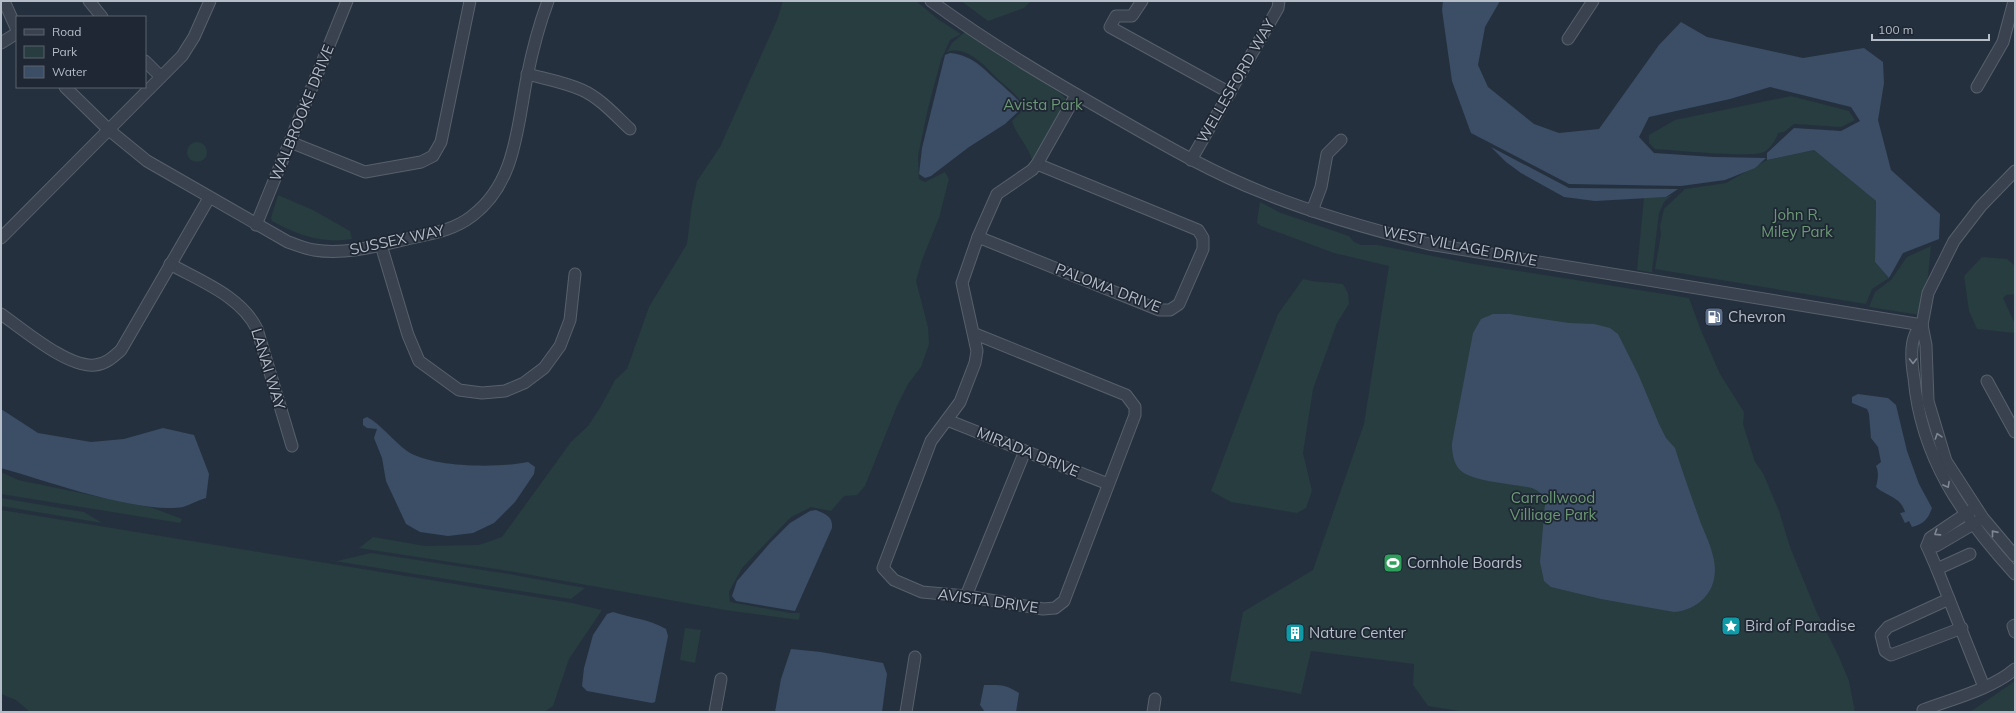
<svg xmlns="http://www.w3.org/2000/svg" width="2016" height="713" viewBox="0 0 2016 713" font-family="Mulish,sans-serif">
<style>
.green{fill:#273d3f}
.water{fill:#3b4e66}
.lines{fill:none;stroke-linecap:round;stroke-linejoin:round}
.minor-casing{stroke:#57606c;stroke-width:13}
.minor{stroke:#39424e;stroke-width:11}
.oneway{stroke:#7d8692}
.labels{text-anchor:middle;stroke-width:3.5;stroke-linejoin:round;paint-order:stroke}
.street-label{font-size:15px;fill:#b5bdc9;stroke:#1e2733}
.park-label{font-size:15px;fill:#6c9975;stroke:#1e2733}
.poi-label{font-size:15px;fill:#b5bdc9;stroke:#1e2733;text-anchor:start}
</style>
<rect width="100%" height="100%" fill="#25303e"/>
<g class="green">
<polygon points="783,1 916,1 939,20 961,34 950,40 941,60 928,108 918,156 919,179 925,182 945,172 949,179 939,218 922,260 916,281 928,327 929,344 921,367 908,384 897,406 865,486 857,495 844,496 831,511 811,507 791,517 742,568 729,592 730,602 790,613 800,613 799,620 725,610 509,571 359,548 373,537 425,546 479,545 502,537 571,442 588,426 600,408 615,380 627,369 649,307 687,244 692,204 697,181 720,147 777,20"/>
<polygon points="961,1 1031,1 1024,8 988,21"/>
<path d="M965,32l95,61 5,5 1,5 -28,52 -6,5c-4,-15 -16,-25 -20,-39l9,-9 2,-8c-6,-9 -14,-15 -22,-22 -13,-12 -33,-38 -54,-30l5,-9z"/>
<path d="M1791,96l58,15 6,9 -14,7 -47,-3 -10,8 -6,1c-2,7 -7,15 -14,19 -11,6 -92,-2 -109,-3l-6,-6v-8l26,-15z"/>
<circle cx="197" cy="152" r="10"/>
<polygon points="1814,150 1876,201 1875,262 1889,278 1872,289 1866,304 1655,269 1661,234 1660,226 1664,209 1685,189 1726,183 1767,160"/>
<path d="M278,195l35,15 37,21 2,8c-29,5 -55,-4 -80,-18l-1,-3z"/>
<polygon points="1672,195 1664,202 1659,213 1652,271 1654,273 1729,285 1637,270 1644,198 1666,197"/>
<polygon points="1260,202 1281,213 1349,236 1354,242 1361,245 1377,245 1468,263 1689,298 1700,328 1720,374 1744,412 1743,424 1755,462 1763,473 1779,511 1790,547 1817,613 1839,657 1849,681 1855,712 1466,712 1428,706 1413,685 1414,664 1311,651 1301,694 1230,681 1243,612 1313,570 1364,424 1389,266 1334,253 1261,226 1257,223 1257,221"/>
<polygon points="1931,246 1927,286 1920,315 1869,307 1875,292 1891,280 1907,257"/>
<polygon points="1982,257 2007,259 2015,266 2015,294 2006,295 2003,298 2015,324 2015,333 1977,329 1969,311 1964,276"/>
<path d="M1303,279c14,4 27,3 40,5l5,9 1,11 -12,19 -24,66 -10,64 9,38 -6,17 -9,5 -66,-11 -20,-11 67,-177z"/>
<polygon points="1,472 18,480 153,508 182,519 180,523 1,494"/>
<polygon points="1,498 84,512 102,523 1,506"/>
<polygon points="1,510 572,603 602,610 569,659 553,706 544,712 30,712 16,700 1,694"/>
<polygon points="371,553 509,574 585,588 571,599 328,560 337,561"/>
<polygon points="685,628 701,630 695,663 680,660"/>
<polygon points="2015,681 2015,712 1970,712"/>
</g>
<g class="water">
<polygon points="1443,1 1500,1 1485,27 1478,65 1488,87 1534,124 1559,133 1599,129 1659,45 1681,22 1707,37 1803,58 1864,48 1883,62 1884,83 1878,120 1891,170 1940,214 1939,239 1903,253 1889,278 1875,262 1876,201 1814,150 1767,160 1767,153 1794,128 1841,131 1860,121 1851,107 1770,87 1730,99 1649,117 1639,137 1654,153 1714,157 1766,158 1755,168 1725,180 1681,186 1569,184 1471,133 1452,81 1442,10"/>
<path d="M950,53c24,2 35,18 52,32 7,7 14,12 20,20l-1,4 -16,15 -36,23 -38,29 -6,2 -6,-4 3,-26 23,-93z"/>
<polygon points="1491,147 1569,188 1678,189 1666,197 1595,201 1564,197 1521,173 1506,162"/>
<path d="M1493,314h17l59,9 25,1 16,4 8,6 21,42 20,48 7,14 9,10c7,22 15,45 23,67 4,13 12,27 15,41 8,30 -10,53 -39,56l-73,-13 -50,-12 -7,-6 -4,-19 5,-58c-1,-8 -5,-13 -13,-16 -17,-4 -60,-6 -72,-18 -7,-7 -8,-18 -8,-27l21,-110 8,-14z"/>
<path d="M1858,394l30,4 8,7 11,46 12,33 13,24c-4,11 -8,16 -20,19l-3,-6 -4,2 -5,-10 5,-1c-4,-15 -19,-16 -29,-25 2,-7 3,-15 0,-21l5,-4 -3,-15 -7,-9 -2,-24 -2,-5 -15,-6v-6z"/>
<path d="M1,409l37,24 53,9 33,-3 39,-11 31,7 15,39 -3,24c-8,2 -16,7 -23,9 -45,7 -136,-26 -182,-39z"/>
<path d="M367,417c15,8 26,24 40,34 25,17 91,17 121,11l7,5 -1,7 -19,28 -21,21 -21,10 -25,3 -28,-4 -14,-8 -20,-43 -4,-23 -8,-20 3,-9 -10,-1 -4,-3v-6z"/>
<path d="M816,510c10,4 17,7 16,18l-37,83 -59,-10 -4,-5 5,-15 33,-38 20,-20 20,-12z"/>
<path d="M613,612c18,6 36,7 53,17l2,7 -13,66 -3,1 -65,-12 -5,-5 2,-18 9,-33 14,-21z"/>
<polygon points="791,649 821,652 883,663 887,674 882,712 775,712 781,679"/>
<path d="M984,685c17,0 21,-1 35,8l-3,19h-31l-5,-7z"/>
</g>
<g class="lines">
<defs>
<g id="minor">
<polyline points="4,1 17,30"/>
<polyline points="89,1 102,17"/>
<path d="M931,1c60,44 123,81 188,118 47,27 94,54 145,74 54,22 109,37 165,51l493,81"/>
<polyline points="1142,1 1132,16 1116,16 1110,27 1230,93"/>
<polyline points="1568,39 1593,1"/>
<polyline points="1,43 17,33"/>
<polyline points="145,61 161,77"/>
<path d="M527,74c19,5 37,8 55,16 18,8 33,25 48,39"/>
<path d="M65,87l44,43 38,31 141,81c9,3 18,7 26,8 31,5 63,-4 93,-11 22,-5 46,-8 65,-23 44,-33 45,-89 55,-139 5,-25 12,-52 21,-76"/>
<polyline points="1977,87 2003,42 2014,1"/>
<polyline points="290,142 365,172 421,162 433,156 441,142 470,1"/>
<polyline points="1191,160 1278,8 1279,1"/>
<polyline points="2015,171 1981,206 1954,241 1928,293 1922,325 1926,345 1928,401 1946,461 1983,518 2015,556"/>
<polyline points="1312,211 1321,187 1327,154 1341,140"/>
<polyline points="256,225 347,1"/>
<polyline points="978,237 1159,310 1170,310 1179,304 1203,249 1203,238 1198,230 1037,164"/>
<polyline points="1,238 182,56 194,37 210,1"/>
<polyline points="381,245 408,335 419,361 459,390 482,393 505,391 524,383 544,368 560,346 570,320 575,274"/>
<path d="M170,264c30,17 71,32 87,65l35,117"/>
<path d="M1,314c23,16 67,54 94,51 11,-1 18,-8 26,-15l88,-152"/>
<path d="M1922,325c-2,3 -6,6 -7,10 -5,11 -3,31 -1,43 7,80 48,138 101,196"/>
<polyline points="973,333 1126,395 1135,407 1135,415 1064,601 1055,608 1043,609 966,596 922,592 894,580 883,568 931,441 960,402 975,363 977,351 962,283 978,237 997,194 1032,170 1037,164 1076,95"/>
<polyline points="1987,381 2015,432"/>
<polyline points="947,420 1108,484"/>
<polyline points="1927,546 1930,538 1970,511"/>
<polyline points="1927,546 1936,546 1977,522"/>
<polyline points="1927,546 1937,569"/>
<polyline points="1970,554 1937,569 1984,687"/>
<polyline points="966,596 1025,451"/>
<polyline points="1949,599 1888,627 1881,635 1885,651 1891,655 1962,628"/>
<polyline points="2015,625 2013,626 2015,632"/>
<path d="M1923,710c29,-11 69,-21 92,-41"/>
<polyline points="715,712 721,679"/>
<polyline points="906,712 915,657"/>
<polyline points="1153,712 1155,699"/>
</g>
</defs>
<use href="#minor" class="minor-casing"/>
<use href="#minor" class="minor"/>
</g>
<defs><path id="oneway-chevron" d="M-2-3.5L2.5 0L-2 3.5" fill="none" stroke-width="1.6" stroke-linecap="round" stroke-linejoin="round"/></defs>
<g class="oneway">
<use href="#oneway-chevron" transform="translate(1913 361) rotate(90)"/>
<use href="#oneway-chevron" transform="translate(1938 436) rotate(-108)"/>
<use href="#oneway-chevron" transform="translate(1947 485) rotate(61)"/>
<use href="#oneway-chevron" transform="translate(1937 533) rotate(147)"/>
<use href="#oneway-chevron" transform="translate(1994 533) rotate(-129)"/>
</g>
<defs>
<symbol id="fuel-square" viewBox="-11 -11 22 22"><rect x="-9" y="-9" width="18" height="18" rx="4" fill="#5c6f8a" stroke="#1e2733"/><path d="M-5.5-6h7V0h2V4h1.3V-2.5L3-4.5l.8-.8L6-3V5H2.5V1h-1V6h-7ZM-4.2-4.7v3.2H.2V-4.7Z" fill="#fff"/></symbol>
<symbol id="stadium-square" viewBox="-11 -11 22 22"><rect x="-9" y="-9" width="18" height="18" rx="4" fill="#2e9e5b" stroke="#1e2733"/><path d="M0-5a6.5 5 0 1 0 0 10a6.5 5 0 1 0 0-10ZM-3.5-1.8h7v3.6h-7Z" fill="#fff"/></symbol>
<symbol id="sight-square" viewBox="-11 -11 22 22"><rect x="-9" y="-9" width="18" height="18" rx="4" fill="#0f9aa8" stroke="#1e2733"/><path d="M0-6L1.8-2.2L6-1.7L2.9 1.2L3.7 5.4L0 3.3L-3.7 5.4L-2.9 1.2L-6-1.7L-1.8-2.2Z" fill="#fff"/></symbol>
<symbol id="building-square" viewBox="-11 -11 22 22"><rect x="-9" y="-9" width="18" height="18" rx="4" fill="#0f9aa8" stroke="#1e2733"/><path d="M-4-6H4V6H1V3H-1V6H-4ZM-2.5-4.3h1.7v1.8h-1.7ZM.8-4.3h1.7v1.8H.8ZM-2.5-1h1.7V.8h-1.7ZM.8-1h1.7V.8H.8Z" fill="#fff"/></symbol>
</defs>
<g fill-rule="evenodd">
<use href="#fuel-square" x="1703" y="306" width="22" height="22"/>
<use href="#stadium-square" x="1382" y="552" width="22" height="22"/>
<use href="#sight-square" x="1720" y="615" width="22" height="22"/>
<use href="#building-square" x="1284" y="622" width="22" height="22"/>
</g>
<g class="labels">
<g class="street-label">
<text transform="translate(1236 81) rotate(-60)" y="5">WELLESFORD WAY</text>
<text transform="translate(302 113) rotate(-68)" y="5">WALBROOKE DRIVE</text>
<text transform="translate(397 240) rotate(-12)" y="5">SUSSEX WAY</text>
<text transform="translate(1460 246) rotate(11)" y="5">WEST VILLAGE DRIVE</text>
<text transform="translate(1108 288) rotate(21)" y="5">PALOMA DRIVE</text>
<text transform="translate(268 369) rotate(73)" y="5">LANAI WAY</text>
<text transform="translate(1028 452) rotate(22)" y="5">MIRADA DRIVE</text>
<text transform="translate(988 601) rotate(8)" y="5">AVISTA DRIVE</text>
</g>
<g class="park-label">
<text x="1043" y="110">Avista Park</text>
<text x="1797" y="220">John R.<tspan x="1797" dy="17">Miley Park</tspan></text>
<text x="1553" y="503">Carrollwood<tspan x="1553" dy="17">Villiage Park</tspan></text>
</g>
<g class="poi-label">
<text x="1728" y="322">Chevron</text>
<text x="1407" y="568">Cornhole Boards</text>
<text x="1745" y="631">Bird of Paradise</text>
<text x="1309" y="638">Nature Center</text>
</g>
</g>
<rect width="2016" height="713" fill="none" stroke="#b5bdc9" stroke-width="4"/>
<rect x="16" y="16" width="130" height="72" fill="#1e2733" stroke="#5a636f"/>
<rect x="24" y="29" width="20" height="6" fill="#39424e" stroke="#5a636f"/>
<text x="52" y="36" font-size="12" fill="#b5bdc9">Road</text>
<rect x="24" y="46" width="20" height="12" fill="#273d3f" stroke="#5a636f"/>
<text x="52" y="56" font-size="12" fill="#b5bdc9">Park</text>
<rect x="24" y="66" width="20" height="12" fill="#3b4e66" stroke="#5a636f"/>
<text x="52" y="76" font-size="12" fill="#b5bdc9">Water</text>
<path d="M1872 34v6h117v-6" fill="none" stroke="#b5bdc9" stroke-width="2"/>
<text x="1878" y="34" font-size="12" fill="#b5bdc9" stroke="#1e2733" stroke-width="3" paint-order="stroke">100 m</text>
</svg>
